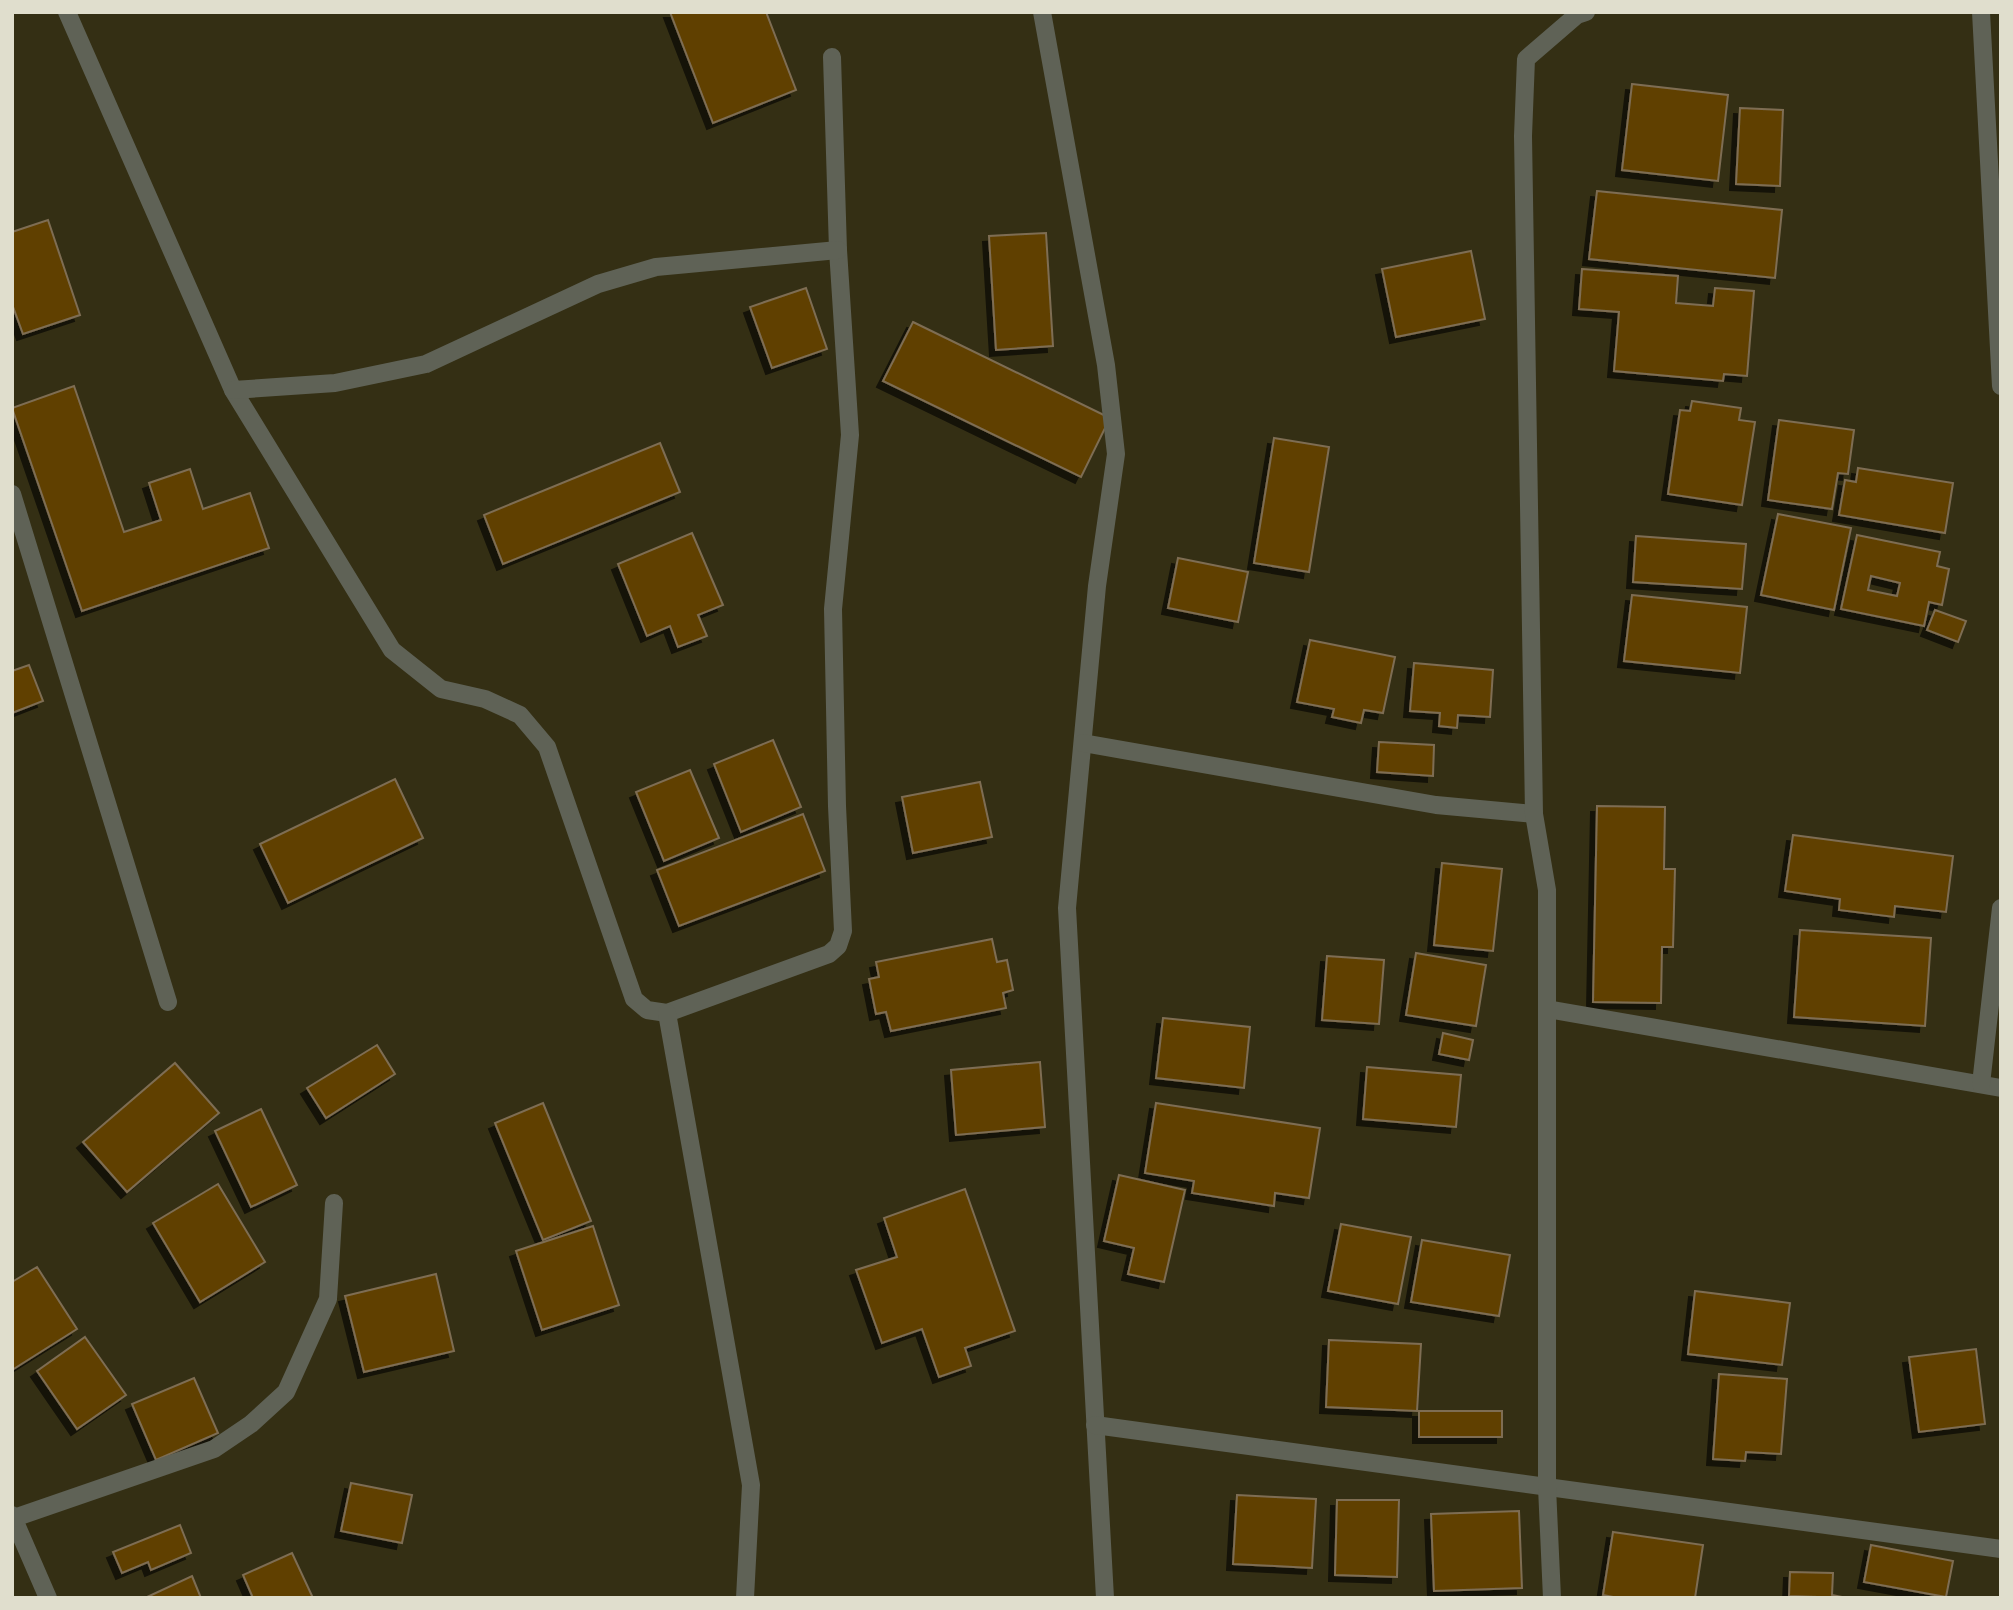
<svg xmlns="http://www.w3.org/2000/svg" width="2013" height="1610" viewBox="0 0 2013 1610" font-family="'DM Sans',sans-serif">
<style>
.building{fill:#604101;stroke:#7e6d53;stroke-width:2;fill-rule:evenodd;filter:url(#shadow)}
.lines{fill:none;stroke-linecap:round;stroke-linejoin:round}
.street{stroke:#5f6256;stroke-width:18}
</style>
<defs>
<filter id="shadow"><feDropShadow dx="-6" dy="6" stdDeviation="0" flood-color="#0009"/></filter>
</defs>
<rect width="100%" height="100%" fill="#342f14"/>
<g class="building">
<polygon points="670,12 766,12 796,90 713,123"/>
<polygon points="1632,84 1728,95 1718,181 1622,170"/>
<polygon points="1740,108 1783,110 1780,186 1736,184"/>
<polygon points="1597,191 1782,210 1775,278 1589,259"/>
<polygon points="48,220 80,315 23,334 12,304 12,232"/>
<polygon points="1046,233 1053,346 996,350 989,236"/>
<polygon points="1471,251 1485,319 1396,337 1382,269"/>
<polygon points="1582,269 1678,276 1676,303 1713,306 1715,288 1754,291 1747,376 1724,374 1723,381 1614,371 1619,312 1579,309"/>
<polygon points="806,288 827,349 772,368 750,307"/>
<polygon points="913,322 1110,418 1081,477 883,381"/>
<polygon points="74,386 124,532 161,520 149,483 190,469 203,509 250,493 269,548 82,611 12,408"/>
<polygon points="1692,401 1741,408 1739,420 1755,422 1742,505 1668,494 1680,410 1690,411"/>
<polygon points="1779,420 1854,430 1848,474 1838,473 1832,509 1768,500"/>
<polygon points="1274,438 1329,447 1309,572 1254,563"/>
<polygon points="660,443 680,492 503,564 484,515"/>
<polygon points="1858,468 1953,483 1945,533 1839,515 1845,480 1856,482"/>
<polygon points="1778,514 1851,528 1834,610 1761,595"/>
<polygon points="692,533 723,605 698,615 707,636 678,647 670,626 647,636 618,564"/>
<path d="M1857,535l83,17 -3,14 12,3 -7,36 -13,-3 -5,24 -83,-17zM1871,576l29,7 -3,13 -29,-6z"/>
<polygon points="1636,536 1746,544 1742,589 1633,582"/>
<polygon points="1178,558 1248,572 1238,622 1168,608"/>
<polygon points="1632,595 1747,607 1740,673 1624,661"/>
<polygon points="1935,610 1966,621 1958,642 1927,630"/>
<polygon points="1310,640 1395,657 1383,713 1364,710 1361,723 1332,717 1334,709 1297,702"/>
<polygon points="1414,663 1493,670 1490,717 1458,715 1457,728 1439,726 1440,713 1410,711"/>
<polygon points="29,665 43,701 12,713 12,671"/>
<polygon points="773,740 801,807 741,832 714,764"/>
<polygon points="1379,742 1434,745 1433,776 1377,772"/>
<polygon points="690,770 719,838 664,861 636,792"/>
<polygon points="395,779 423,838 288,903 260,844"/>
<polygon points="980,782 992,837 913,853 902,797"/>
<polygon points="1597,806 1665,807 1664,869 1675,869 1673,947 1662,947 1661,1003 1593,1002"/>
<polygon points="803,814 825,871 679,926 657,870"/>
<polygon points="1793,835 1953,856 1946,912 1895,906 1894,917 1839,910 1840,899 1785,891"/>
<polygon points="1442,863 1502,869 1493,951 1434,945"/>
<polygon points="1800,930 1931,938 1925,1026 1794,1017"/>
<polygon points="992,939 997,962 1007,960 1013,990 1003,993 1006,1008 891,1031 886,1012 876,1014 869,979 879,977 876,962"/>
<polygon points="1416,953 1486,965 1476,1026 1406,1015"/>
<polygon points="1327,956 1384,960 1379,1024 1322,1020"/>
<polygon points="1163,1018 1250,1027 1244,1088 1156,1078"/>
<polygon points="1443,1033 1473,1040 1469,1060 1439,1054"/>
<polygon points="377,1045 395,1074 326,1118 307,1088"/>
<polygon points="1040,1062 1045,1127 956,1135 951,1070"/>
<polygon points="175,1063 219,1113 127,1192 83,1142"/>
<polygon points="1367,1067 1461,1075 1456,1127 1363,1119"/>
<polygon points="543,1103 591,1221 543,1240 495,1123"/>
<polygon points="1156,1103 1320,1128 1309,1198 1275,1193 1274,1206 1192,1193 1194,1181 1145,1173"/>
<polygon points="261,1109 297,1185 251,1207 215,1131"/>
<polygon points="1119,1175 1185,1190 1164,1282 1128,1274 1134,1248 1104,1241"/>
<polygon points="218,1184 265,1262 200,1302 153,1223"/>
<polygon points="965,1189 1015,1331 965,1348 971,1366 939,1377 922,1329 882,1343 856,1270 897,1257 884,1218"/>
<polygon points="1341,1224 1411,1237 1398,1304 1328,1291"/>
<polygon points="593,1226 619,1305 542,1330 516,1251"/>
<polygon points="1422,1240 1510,1255 1499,1316 1411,1302"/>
<polygon points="37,1267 77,1329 12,1370 12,1282"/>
<polygon points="436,1274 454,1351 364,1372 345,1296"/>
<polygon points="1695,1291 1790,1303 1782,1365 1688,1354"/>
<polygon points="85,1337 126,1395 77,1429 37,1371"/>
<polygon points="1329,1340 1421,1344 1417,1411 1326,1407"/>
<polygon points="1976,1349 1985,1424 1919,1432 1909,1357"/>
<polygon points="1719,1374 1787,1379 1781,1454 1746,1452 1745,1461 1713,1459"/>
<polygon points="194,1378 218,1433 156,1460 132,1404"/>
<rect x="1419" y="1411" width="83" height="26"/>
<polygon points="351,1483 412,1495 402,1543 341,1531"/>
<polygon points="1237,1495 1316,1499 1312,1568 1233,1564"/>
<polygon points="1337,1500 1399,1500 1397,1577 1335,1575"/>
<polygon points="1519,1511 1522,1588 1434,1591 1431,1514"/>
<polygon points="180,1525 191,1553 151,1570 148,1562 122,1573 113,1552"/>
<polygon points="1613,1532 1703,1545 1695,1598 1618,1598 1603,1595"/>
<polygon points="1871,1545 1953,1561 1946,1597 1864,1582"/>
<polygon points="292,1553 313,1598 253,1598 243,1575"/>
<polygon points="1790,1572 1833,1573 1832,1595 1847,1598 1789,1596"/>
<polygon points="192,1576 201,1598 145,1598"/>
</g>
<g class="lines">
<g class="street">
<polyline points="67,12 233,390 392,650 441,689 485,699 520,715 547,747 634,999 647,1010 667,1013 829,954 838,946 843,931 837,806 833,609 850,435 838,250 832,57"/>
<polyline points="1042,12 1106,365 1116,454 1097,586 1067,908 1105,1598"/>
<polyline points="1981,12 2001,386"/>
<polyline points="233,390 335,383 426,364 598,284 656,267 838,250"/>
<polyline points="12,494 168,1002"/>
<polyline points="1083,743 1436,805 1534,814"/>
<polyline points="1547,1009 2001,1088"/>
<polyline points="667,1013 751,1485 745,1598"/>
<polyline points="1981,1084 2001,908"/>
<polyline points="1095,1425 2001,1549"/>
<polyline points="12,1515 48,1598"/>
<polyline points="14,1518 214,1449 251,1424 286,1392 328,1299 334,1203"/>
<polyline points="1552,1598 1547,1487 1547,890 1534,814 1523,136 1526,59 1577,15 1586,12"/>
</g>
</g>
<rect width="2013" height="1610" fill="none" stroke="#e0decd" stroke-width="28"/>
</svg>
